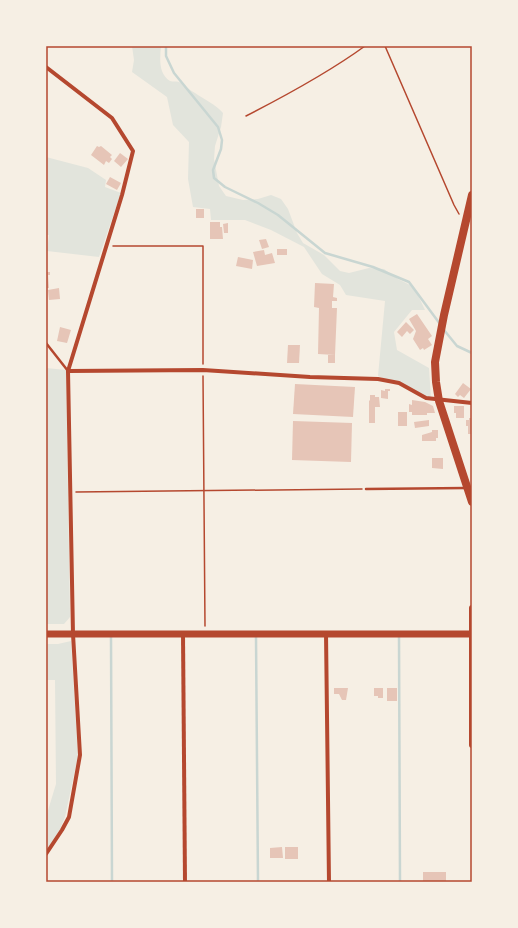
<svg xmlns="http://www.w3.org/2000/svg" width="518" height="928" viewBox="0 0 518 928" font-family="'Golos Text',sans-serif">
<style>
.green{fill:#e2e4dc}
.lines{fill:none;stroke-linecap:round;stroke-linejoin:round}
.stream{stroke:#c9d6d2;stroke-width:2.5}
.building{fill:#e6c5b7}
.path{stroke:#b5482f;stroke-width:1.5}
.service{stroke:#b5482f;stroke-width:2.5}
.minor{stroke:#b5482f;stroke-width:4}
.tertiary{stroke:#b5482f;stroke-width:6}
.secondary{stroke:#b5482f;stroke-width:7}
.trunk{stroke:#b5482f;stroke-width:8}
.neatline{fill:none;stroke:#b5482f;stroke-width:1.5}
</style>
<rect width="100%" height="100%" fill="#f6efe4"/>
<g class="green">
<path d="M132,46h29c-1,12 -3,27 9,35 3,1 6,0 9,1 6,3 10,8 16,11 10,7 20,11 28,20l-2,14 -6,19 -1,13 5,27 7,10 17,4 15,-1 13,-4 10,4 7,10 9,24 6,10 21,12 16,16 9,2 20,-5 15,1 14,10 16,8 11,23h-13l-18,22 3,18 32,18 2,31 -33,-18 -13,-2 -7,-3 7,-75 -39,-6 -6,-10 -18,-11 -18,-27 -33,-17 -26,-10h-34l-1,-11 -17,-2 -5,-28 1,-37 -16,-17 -6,-28 -35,-25 2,-12z"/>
<polygon points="46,157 88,168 106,180 105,187 121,193 99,257 47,251 49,235 46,235"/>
<polygon points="46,368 66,370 70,617 64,624 46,624"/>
<polygon points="71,641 78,756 65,817 60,829 46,851 46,817 56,784 55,680 46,680 46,644 58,644"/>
</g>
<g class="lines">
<g class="stream">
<polyline points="166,46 166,56 174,73 218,127 222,140 221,149 213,170 214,178 225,187 258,203 278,215 325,253 373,267 409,282 440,324"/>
<polyline points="444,330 457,346 472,353"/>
<polyline points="111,637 112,882"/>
<polyline points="256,637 258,882"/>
<polyline points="399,637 400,882"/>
</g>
</g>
<g class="building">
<polygon points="97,146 99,147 101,146 112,155 110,157 112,159 109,163 106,161 104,165 91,155"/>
<polygon points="120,153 128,159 121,167 114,161"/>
<polygon points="110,177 121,183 117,190 106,184"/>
<rect x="196" y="209" width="8" height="9"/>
<polygon points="210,222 220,222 220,227 222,227 223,239 210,239"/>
<polygon points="228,223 228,233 224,233 223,224"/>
<polygon points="266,239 269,247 262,249 259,240"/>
<rect x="277" y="249" width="10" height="6"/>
<polygon points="264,250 265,255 272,253 275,263 257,266 253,252"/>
<polygon points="238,257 253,260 252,269 236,266"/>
<polygon points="46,272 50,272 50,275 48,275 49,288 46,288"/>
<polygon points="315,283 334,284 333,297 337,298 337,301 332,301 332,308 337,308 335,355 318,354 319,308 314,307"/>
<polygon points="59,288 60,299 49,300 48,290"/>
<polygon points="417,314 432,336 428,339 432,345 424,350 423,348 420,350 413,339 416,331 409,319"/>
<polygon points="406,322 414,330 410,334 407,331 402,337 397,332"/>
<polygon points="60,327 71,330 67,343 57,341"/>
<polygon points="288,345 300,345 299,363 287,363"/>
<rect x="328" y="355" width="7" height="8"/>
<polygon points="463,383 471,389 464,398 460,395 458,397 455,394"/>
<polygon points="295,384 355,387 353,417 293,414"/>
<polygon points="385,389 390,389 390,391 388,391 388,399 381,398 381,390 385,391"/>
<polygon points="370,395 375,395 375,397 379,397 380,407 375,407 375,423 369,423 369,401 370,400"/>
<polygon points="412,400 425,402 433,406 435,413 427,413 427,415 412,415 412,412 409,412 409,404 412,405"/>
<polygon points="454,406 464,406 464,418 456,418 456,413 454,413"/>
<rect x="398" y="412" width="9" height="14"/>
<polygon points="469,418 472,418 472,434 468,434 468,426 466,426 466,420 469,420"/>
<polygon points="429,420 429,426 415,428 414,422"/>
<polygon points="293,421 352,423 351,462 292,460"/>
<polygon points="432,430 438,430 438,438 436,438 436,441 422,441 422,435 432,432"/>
<polygon points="432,458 443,458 443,469 432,468"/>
<polygon points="334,688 348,688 346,700 342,700 339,694 334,694"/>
<polygon points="374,688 383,688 383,698 378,698 378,696 374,696"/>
<rect x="387" y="688" width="10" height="13"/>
<polygon points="282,847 283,858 270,858 270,848"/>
<rect x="285" y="847" width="13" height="12"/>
<rect x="423" y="872" width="23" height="10"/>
</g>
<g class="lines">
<g class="path">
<polyline points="385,46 454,205 459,214"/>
<path d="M246,116c41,-21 82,-43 119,-70"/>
<polyline points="113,246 203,246 203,364"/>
<polyline points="203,376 205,626"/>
<polyline points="76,492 362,489"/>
</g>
<g class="service">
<polyline points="46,343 68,371"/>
<polyline points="366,489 466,488"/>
</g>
<g class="minor">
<polyline points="46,67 112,118 133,151 122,195 68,371 73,634 80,755 69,817 62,830 46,854"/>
<polyline points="68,371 203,370 310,377 378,379 399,383 426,398 472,403"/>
<polyline points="326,633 329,882"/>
<polyline points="183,634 185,882"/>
</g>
<polyline class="tertiary" points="472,608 472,745"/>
<polyline class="secondary" points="46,634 472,634"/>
<polyline class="trunk" points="472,195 444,315 435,362 436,382 439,401 472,502"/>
</g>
<rect width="518" height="928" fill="none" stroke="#f6efe4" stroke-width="94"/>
<rect x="47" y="47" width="424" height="834" class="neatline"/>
</svg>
